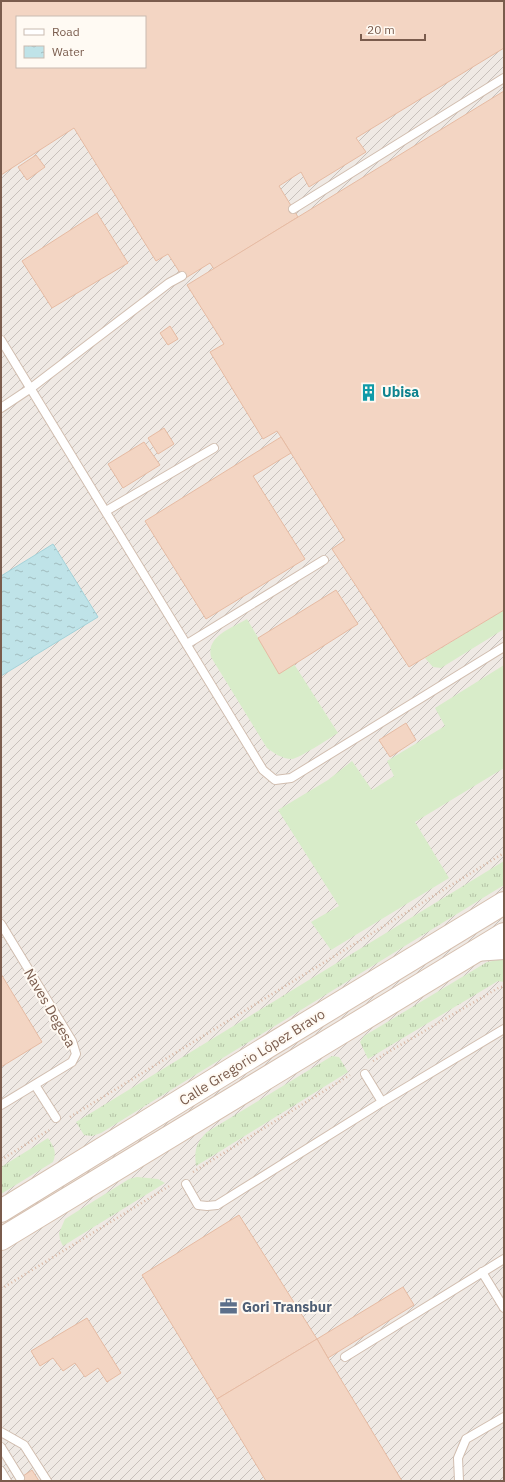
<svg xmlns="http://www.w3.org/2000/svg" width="505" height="1482" viewBox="0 0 505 1482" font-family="'IBM Plex Sans',sans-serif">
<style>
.industrial{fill:url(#industrial-furrows);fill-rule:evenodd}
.grass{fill:url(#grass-tufts)}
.garden{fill:#d8ecc9}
.water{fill:url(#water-ripples);stroke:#a5d3da}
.building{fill:#f3d5c3;stroke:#e6bba3;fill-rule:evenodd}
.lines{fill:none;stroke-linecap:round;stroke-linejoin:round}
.service-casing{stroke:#d1beb0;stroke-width:10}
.minor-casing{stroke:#d1beb0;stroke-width:18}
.secondary-casing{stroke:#d6c0b0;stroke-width:24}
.path{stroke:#d9b8a5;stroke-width:2.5;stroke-dasharray:1 3;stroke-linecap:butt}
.service{stroke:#fff;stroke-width:8}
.minor{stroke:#fff;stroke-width:16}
.secondary{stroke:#fff;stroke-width:22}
.labels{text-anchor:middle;stroke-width:4;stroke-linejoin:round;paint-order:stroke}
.culture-label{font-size:14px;font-weight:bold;fill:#0d838f;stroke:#fffaf3;text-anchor:start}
.street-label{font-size:14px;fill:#7a5c4d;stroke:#fffaf3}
.service-label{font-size:14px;font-weight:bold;fill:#4e5e75;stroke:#fffaf3;text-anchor:start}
</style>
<defs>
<pattern id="industrial-furrows" width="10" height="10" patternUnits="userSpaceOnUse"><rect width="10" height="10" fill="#efe9e4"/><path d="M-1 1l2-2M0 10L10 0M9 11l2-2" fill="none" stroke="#c7c0bb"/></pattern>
<pattern id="grass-tufts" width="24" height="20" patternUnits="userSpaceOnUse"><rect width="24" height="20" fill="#d8ecc9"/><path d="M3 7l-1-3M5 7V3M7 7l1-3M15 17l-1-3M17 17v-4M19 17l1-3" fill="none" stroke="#b4c2a5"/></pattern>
<pattern id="water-ripples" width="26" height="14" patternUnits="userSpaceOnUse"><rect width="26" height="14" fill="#bfe3e8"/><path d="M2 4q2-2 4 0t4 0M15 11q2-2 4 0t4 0" fill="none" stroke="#a0bbbe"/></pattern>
</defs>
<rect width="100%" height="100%" fill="#fdf6ec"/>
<path class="industrial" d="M1,1h503v1480h-503zM17,17h128v50h-128z"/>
<g class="grass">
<polygon points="504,861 504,885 101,1133 92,1136 84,1135 76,1122"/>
<polygon points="504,959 504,982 498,981 368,1059 360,1042 364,1036 487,962"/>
<path d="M332,1056l7,1 9,15 -152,94c-2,-16 0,-23 11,-34z"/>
<path d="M48,1138c6,9 9,14 5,24l-52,32v-27z"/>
<polygon points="137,1177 158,1179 165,1183 63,1246 60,1240 59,1233 65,1219 129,1179"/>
</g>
<g class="garden">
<polygon points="504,610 504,629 441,668 433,667 425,658"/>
<path d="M247,619l32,54 15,-9 44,69c-8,5 -40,26 -46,26 -10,0 -18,-6 -25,-11l-56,-91c-5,-21 21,-29 36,-38z"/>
<polygon points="504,665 504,768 415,822 449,878 331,950 311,922 339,906 278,810 328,780 352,761 372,790 394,776 387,761 445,726 435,708"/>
</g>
<polygon class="water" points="53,544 98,617 1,676 1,576"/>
<g class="building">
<path d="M1,1h503v47l-148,90 10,14 -57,35 -8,-15 -22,14 19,31 -84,52 -4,-6 -26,16 -16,-25 -12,7 -82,-133 -73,47zM17,17h128v50h-128z"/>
<polygon points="504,91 504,610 409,667 332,549 345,540 281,437 277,431 263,439 210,352 224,344 187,285"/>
<polygon points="36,155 45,167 27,180 18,167"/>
<polygon points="97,213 128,263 52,308 22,261"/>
<polygon points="170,326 178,339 168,345 160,333"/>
<polygon points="164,428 174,444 158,454 148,438"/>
<polygon points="281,437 291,453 253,476 305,559 206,619 145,521"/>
<polygon points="144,442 160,465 123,488 108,464"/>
<polygon points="336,590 358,624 279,674 258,638"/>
<polygon points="406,723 416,740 390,757 379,740"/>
<polygon points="1,974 42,1042 1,1067"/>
<polygon points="239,1215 317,1339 217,1399 142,1275"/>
<polygon points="403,1287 414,1305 328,1358 317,1339"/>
<polygon points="87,1318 121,1373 107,1382 98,1368 85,1377 75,1363 63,1371 53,1358 40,1366 31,1351"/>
<polygon points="317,1339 328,1358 402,1481 266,1481 217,1399"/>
<polygon points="32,1470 39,1481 14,1481 20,1478"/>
</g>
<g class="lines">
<defs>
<g id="service">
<polyline points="293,209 504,78"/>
<polyline points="1,340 263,770 275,780 291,778 504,647"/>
<polyline points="1,408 31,388 169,283 182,276"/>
<polyline points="106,511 214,448"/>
<polyline points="187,644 324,560"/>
<polyline points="1,924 72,1041 76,1054 72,1062 1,1105"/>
<polyline points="365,1074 382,1102"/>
<polyline points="35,1085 56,1118"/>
<polyline points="186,1184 198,1205 207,1206 217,1205 382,1102 504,1029"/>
<polyline points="482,1272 504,1308"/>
<polyline points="345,1357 504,1259"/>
<polyline points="1,1432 24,1445 47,1481"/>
<polyline points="1,1447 20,1478"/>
<polyline points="1,1471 7,1481"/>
<polyline points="459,1481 458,1458 466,1439 504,1417"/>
</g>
<polyline id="minor" points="475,953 504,951"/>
<g id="secondary">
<polyline points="1,1211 269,1046 504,903"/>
<polyline points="1,1239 504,934"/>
</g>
</defs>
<use href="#service" class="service-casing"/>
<use href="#minor" class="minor-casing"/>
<use href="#secondary" class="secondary-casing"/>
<g class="path">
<polyline points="373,1061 500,987 504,987"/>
<polyline points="70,1117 504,853"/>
<polyline points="1,1160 49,1130"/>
<polyline points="193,1172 350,1075"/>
<polyline points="1,1289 171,1185"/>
</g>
<use href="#service" class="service"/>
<use href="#minor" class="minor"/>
<use href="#secondary" class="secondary"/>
</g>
<defs>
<symbol id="building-bare" viewBox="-9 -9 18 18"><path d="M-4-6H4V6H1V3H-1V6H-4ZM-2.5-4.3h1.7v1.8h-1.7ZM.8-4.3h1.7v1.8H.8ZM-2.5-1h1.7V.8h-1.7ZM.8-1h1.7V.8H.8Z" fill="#0f9aa8" stroke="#fffaf3" stroke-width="2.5" paint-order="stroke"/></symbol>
<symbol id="office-bare" viewBox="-9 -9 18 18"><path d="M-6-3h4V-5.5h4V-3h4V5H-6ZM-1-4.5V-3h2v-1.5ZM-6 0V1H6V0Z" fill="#5c6f8a" stroke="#fffaf3" stroke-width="2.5" paint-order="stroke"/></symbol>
</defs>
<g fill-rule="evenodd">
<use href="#building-bare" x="356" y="380" width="25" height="25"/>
<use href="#office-bare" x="216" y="1294" width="25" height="25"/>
</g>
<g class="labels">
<g class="culture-label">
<text x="382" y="397">Ubisa</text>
</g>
<g class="street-label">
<text transform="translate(50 1008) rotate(60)" y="5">Naves Degesa</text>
<text transform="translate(252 1057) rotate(-32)" y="5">Calle Gregorio López Bravo</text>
</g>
<g class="service-label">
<text x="242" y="1312">Gori Transbur</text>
</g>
</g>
<rect width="505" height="1482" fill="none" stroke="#7a5c4d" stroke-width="4"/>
<rect x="16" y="16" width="130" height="52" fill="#fffaf3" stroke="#cabbb1"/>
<rect x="24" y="29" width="20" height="6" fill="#ffffff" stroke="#cabbb1"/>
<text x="52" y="36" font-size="12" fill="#7a5c4d">Road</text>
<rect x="24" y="46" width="20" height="12" fill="url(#water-ripples)" stroke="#cabbb1"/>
<text x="52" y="56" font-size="12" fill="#7a5c4d">Water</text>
<path d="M361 34v6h64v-6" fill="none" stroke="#7a5c4d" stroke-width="2"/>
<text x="367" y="34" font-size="12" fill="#7a5c4d" stroke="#fffaf3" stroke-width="3" paint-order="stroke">20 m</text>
</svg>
